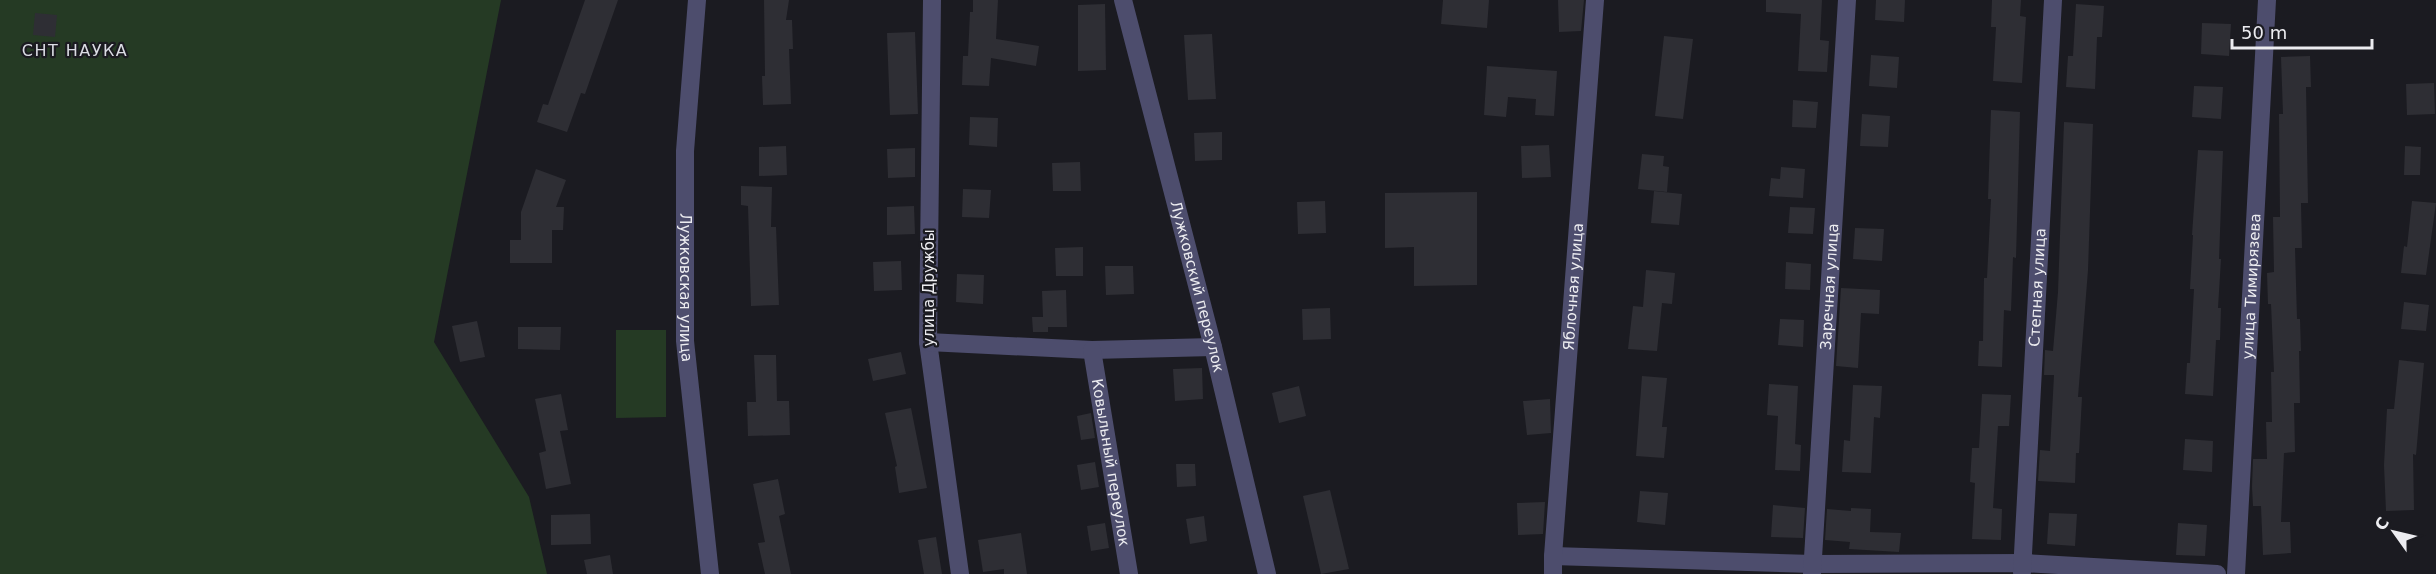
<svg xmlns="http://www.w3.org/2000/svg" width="2436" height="574" viewBox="0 0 2436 574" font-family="'DejaVu Sans',sans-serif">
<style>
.green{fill:#253a24}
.building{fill:#2e2e34}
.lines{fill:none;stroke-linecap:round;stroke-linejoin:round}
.minor{stroke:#4d4d6d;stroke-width:18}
.labels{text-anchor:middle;stroke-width:4.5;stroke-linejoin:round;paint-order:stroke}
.street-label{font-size:15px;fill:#ececf0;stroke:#1b1b21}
.neighbourhood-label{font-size:16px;letter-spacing:1.5px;fill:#dbdce4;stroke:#1b1b21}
</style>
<rect width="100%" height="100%" fill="#1b1b21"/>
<g class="green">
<polygon points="0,0 501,0 434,342 529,497 547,574 0,574"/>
<polygon points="616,330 666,330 666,417 616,418"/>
</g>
<g class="building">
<polygon points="585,0 618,0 585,94 581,93 567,132 537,122 543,104 548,105"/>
<polygon points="764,0 789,0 786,20 792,20 793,49 789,49 791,104 763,105 762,76 765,76"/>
<polygon points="973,0 998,0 996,39 1039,46 1036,66 991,58 989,86 962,85 963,56 968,56 970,12 973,12"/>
<polygon points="1443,0 1489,0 1487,28 1441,24"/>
<polygon points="1558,0 1584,0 1581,31 1559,32"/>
<polygon points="1766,0 1822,0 1820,40 1829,41 1827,72 1798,71 1801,14 1766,12"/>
<polygon points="1876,0 1905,0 1904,22 1875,20"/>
<polygon points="1992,0 2021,0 2020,16 2026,17 2022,83 1993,81 1996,27 1991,27"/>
<polygon points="1105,4 1106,70 1078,71 1078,5"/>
<polygon points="2076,4 2104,6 2102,37 2097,37 2095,89 2066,87 2068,56 2073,56"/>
<polygon points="35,13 57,15 55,37 33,35"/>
<polygon points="2202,23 2231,24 2229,56 2201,54"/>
<polygon points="915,32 918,114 890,115 887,33"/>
<polygon points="1212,34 1216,99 1188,100 1184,35"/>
<polygon points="1664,36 1693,39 1683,119 1655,116"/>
<polygon points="1871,55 1899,57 1897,88 1869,86"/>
<polygon points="2310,56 2311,87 2306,87 2308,203 2301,203 2302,248 2295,248 2297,319 2300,319 2301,351 2299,351 2300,403 2294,403 2295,452 2284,453 2281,522 2290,522 2291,553 2263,555 2261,506 2253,506 2252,487 2253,459 2267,459 2266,422 2272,422 2271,372 2274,372 2271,304 2268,304 2267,273 2274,272 2273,217 2280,217 2279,114 2283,114 2281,57"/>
<polygon points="1487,66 1557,71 1554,116 1535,115 1536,99 1508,97 1506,117 1484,115"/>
<polygon points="2434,83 2435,114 2407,115 2406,84"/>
<polygon points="2194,86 2223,87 2221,119 2192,117"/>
<polygon points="1793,100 1818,102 1816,128 1792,127"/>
<polygon points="1991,110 2020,112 2016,258 2013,257 2011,311 2004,310 2002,367 1978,366 1979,341 1983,341 1984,278 1987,278 1991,199 1988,199"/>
<polygon points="1862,114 1890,116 1888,147 1860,146"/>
<polygon points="970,117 998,118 997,147 969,145"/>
<polygon points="2064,122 2093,124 2088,270 2078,397 2082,397 2079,453 2076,453 2075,483 2038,481 2040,450 2050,451 2054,375 2044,375 2045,350 2053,351 2058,292"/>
<polygon points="1222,132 1222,160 1195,161 1194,133"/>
<polygon points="1549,145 1551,177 1522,178 1521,146"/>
<polygon points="786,146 787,175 759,176 759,147"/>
<polygon points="2405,146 2421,147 2420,175 2404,175"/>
<polygon points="915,148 915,177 888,178 887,149"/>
<polygon points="2198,150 2223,151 2219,259 2221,259 2218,308 2221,308 2220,340 2216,340 2213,396 2185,394 2187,363 2190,363 2194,289 2190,289 2193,235 2192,235"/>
<polygon points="1642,154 1664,156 1663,166 1669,167 1667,192 1638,189"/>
<polygon points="1080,162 1081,191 1053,191 1052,163"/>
<polygon points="1781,167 1805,169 1803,198 1769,196 1771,178 1780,179"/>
<polygon points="536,169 566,180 556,207 564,207 563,230 552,230 552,263 510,263 510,240 521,240 521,212"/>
<polygon points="741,186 772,187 771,227 776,227 779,305 751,306 748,206 741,205"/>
<polygon points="963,189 991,190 989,218 962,217"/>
<polygon points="1654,191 1682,194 1679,225 1651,223"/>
<polygon points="1477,192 1477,285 1414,286 1414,247 1385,248 1385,193"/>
<polygon points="1325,201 1326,233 1298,234 1297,202"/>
<polygon points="2412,201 2436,203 2426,275 2401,273 2404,246 2407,247"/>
<polygon points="914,206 915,234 887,235 887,207"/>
<polygon points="1790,207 1815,208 1813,234 1788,233"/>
<polygon points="1855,228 1884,229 1882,261 1853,259"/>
<polygon points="1083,247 1083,276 1056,276 1055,248"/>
<polygon points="901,261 902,290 874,291 873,262"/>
<polygon points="1786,262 1811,264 1810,290 1785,289"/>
<polygon points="1105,266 1133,266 1134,294 1106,295"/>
<polygon points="1646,270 1675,273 1672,304 1662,303 1657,351 1628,349 1633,306 1643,307"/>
<polygon points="957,274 984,275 983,304 956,302"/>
<polygon points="1841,288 1880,290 1879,314 1861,313 1858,368 1836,366"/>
<polygon points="1066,290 1067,327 1048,327 1048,332 1033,332 1032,317 1043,317 1042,291"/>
<polygon points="2404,302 2429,305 2426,331 2401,329"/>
<polygon points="1330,308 1331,339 1303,340 1302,309"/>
<polygon points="1780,319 1804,320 1803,347 1778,345"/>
<polygon points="477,321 485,357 460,362 452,326"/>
<polygon points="518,327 561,327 560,350 518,349"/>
<polygon points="901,352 906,374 873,381 868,359"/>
<polygon points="754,355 776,355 777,401 789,401 790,435 748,436 747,402 756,402"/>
<polygon points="2399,360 2424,363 2416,455 2413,454 2414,510 2386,511 2384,465 2387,409 2394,409"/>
<polygon points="1202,368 1203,399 1175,401 1173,369"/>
<polygon points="1642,376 1667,378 1662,427 1667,427 1664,458 1636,456"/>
<polygon points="1769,384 1798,386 1795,444 1801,445 1800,471 1775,470 1778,416 1767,415"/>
<polygon points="1853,385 1882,386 1880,418 1874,417 1871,473 1842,472 1844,440 1850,441"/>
<polygon points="1299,386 1306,416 1279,423 1272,393"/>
<polygon points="561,394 568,430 560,431 571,484 546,489 539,453 546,451 535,399"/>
<polygon points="1982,394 2011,395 2009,426 1998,426 1993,508 2002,509 2001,540 1972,539 1975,483 1970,482 1972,448 1979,448"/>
<polygon points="1550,399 1551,433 1527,435 1523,401"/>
<polygon points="911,408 927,488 899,493 895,467 897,466 885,413"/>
<polygon points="1091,413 1095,438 1081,440 1077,416"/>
<polygon points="2185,439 2213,441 2212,472 2183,470"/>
<polygon points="1095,462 1099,487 1081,490 1077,465"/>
<polygon points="1176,464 1195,464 1196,486 1177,487"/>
<polygon points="778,479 785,514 779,516 791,574 765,574 758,543 765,542 753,484"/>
<polygon points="1330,490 1349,569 1321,574 1303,496"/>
<polygon points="1640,491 1668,493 1665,525 1637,522"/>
<polygon points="1545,502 1543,534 1518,535 1517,503"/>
<polygon points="1773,505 1805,508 1803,538 1771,537"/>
<polygon points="1851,508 1871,509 1870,532 1901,533 1899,552 1849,549 1850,542 1825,540 1827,509 1851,511"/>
<polygon points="2049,513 2077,514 2075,546 2047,544"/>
<polygon points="590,514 591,544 551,545 551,515"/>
<polygon points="1204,516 1207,541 1190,544 1186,519"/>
<polygon points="1105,523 1109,548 1091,551 1087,526"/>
<polygon points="2178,523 2207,525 2205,556 2176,555"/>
<polygon points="1021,533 1027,574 1004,574 1004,569 983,572 978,540"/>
<polygon points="936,537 942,574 924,574 918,540"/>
<polygon points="610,555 613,574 587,574 584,560"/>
</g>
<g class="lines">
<g class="minor">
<path id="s1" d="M697,0l-12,151v190l25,233"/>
<polyline points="932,0 928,342 960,574"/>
<path id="s2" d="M1123,0l90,347 54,227"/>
<polyline points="928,342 1092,350 1213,347"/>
<path id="s3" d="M1092,350l37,224"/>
<polyline points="1553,556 1813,564 2023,563 2217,574"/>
<path id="s4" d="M2022,572l31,-572"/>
<path id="s5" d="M1553,574v-18l42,-556"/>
<path id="s6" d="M1812,574l35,-574"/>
<path id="s7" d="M2236,574l31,-574"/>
</g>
</g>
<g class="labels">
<g class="street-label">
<text dy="5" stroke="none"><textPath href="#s2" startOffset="296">Лужковский переулок</textPath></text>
<text dy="5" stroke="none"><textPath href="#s1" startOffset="288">Лужковская улица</textPath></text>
<text dy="5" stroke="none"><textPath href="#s5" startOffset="288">Яблочная улица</textPath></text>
<text dy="5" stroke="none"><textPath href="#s6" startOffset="288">Заречная улица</textPath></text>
<text dy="5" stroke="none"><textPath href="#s4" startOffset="285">Степная улица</textPath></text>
<text dy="5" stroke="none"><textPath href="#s7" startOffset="288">улица Тимирязева</textPath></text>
<text transform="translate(929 288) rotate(-90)" y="5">улица Дружбы</text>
<text dy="5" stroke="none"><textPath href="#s3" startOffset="114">Ковыльный переулок</textPath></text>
</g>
<g class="neighbourhood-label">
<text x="75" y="56">СНТ НАУКА</text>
</g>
</g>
<g transform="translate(2394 532) rotate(304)" stroke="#1b1b21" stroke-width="4.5" paint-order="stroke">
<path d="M0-4.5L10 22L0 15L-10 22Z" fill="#ececf0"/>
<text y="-9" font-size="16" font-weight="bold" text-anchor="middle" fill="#ececf0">С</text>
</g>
<path d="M2232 39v9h140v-9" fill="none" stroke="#ececf0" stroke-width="3"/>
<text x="2241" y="39" font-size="18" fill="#ececf0" stroke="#1b1b21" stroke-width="4.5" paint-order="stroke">50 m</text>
</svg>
